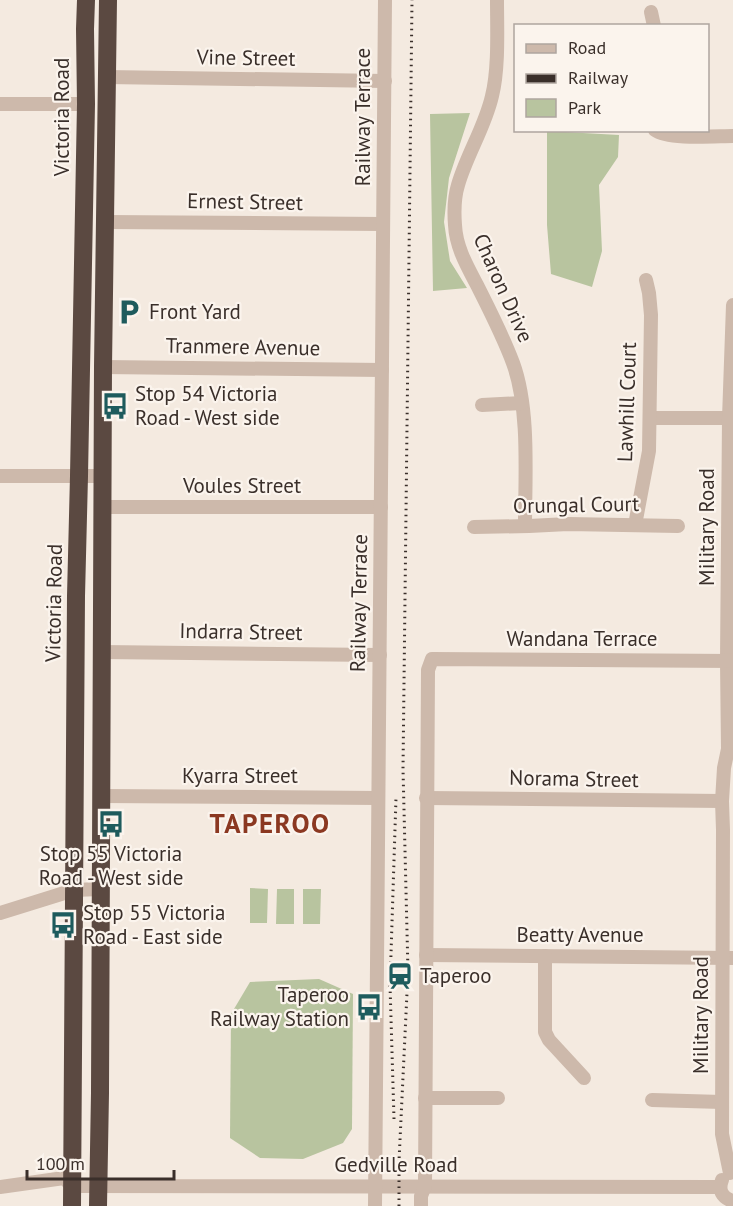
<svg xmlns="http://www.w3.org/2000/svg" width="733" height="1206" viewBox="0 0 733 1206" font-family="'PT Sans',sans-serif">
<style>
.green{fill:#b8c49f}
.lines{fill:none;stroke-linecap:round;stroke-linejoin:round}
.minor{stroke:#cdb9ab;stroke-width:14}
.highway{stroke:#5b4941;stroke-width:18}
.rail{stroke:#3a2f2a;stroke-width:3;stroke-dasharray:1.5 4.5;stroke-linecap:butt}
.labels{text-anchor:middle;stroke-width:4.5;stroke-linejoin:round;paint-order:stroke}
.street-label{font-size:21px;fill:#3a2f2a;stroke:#fbf4ed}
.poi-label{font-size:21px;fill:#3a2f2a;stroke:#fbf4ed;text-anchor:start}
.district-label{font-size:27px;font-weight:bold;letter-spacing:1.5px;fill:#8b3821;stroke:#fbf4ed}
</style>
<rect width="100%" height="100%" fill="#f4eae0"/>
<g class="green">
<polygon points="470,113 449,178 444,222 450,261 467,288 433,291 430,114"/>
<polygon points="547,131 619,135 618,157 599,185 602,251 592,287 551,274 547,225"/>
<polygon points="250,888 268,889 267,923 250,923"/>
<polygon points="277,889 294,889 294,924 276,924"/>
<polygon points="303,889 321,889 320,924 303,924"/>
<polygon points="319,979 353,994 352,1129 343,1143 303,1159 260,1158 230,1138 231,1014 250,982"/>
</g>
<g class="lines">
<g class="minor">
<path d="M497,0c0,29 2,68 -5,96 -7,31 -25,58 -34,89 -4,13 -4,27 -3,40 1,22 12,41 22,60 13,26 26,51 36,78 17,46 12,115 12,163"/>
<polyline points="651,12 654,26"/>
<polyline points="106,77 385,81"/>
<polyline points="0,104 86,104"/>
<path d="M655,130c13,10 61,6 78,6"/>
<polyline points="106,222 383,224"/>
<polyline points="103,367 382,370"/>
<polyline points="482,405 522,403"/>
<polyline points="650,418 729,418"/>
<polyline points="0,476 103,476"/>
<polyline points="104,507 381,507"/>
<polyline points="635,525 649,451 651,315 649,293 646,280"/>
<polyline points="474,527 529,526 568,524 678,526"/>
<polyline points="102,652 380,655"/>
<polyline points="102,796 378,798"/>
<polyline points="426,798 722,801"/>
<polyline points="0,913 74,890 100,889"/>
<polyline points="426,955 733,958"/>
<polyline points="545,956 545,1032 549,1040 584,1078"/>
<polyline points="425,1098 498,1098"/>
<polyline points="652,1100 722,1102"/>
<polyline points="730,1173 722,1134 723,830 722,801 724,768 728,749 727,661 729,418 733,305"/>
<path d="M722,1180c-4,10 0,18 11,21"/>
<polyline points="0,1187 64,1178 72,1186 720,1187"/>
<polyline points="375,1206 385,0"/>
<polyline points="421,1206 421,1196 425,1186 428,670 432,659 733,661"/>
</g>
<g class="highway">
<polyline points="72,1206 76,596 79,476 86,104 85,29 86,0"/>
<polyline points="98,1206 100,1093 103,367 108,0"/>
</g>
<g class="rail">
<polyline points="394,1119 390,985 396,798"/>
<polyline points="399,1206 399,1161 408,972 403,769 412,0"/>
</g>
</g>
<defs>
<symbol id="parking-bare" viewBox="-9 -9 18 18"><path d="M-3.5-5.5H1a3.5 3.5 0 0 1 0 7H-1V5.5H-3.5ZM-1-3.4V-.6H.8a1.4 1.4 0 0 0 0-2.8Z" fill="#1e5b5d" stroke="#fbf4ed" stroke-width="2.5" paint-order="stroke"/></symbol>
<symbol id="bus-bare" viewBox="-9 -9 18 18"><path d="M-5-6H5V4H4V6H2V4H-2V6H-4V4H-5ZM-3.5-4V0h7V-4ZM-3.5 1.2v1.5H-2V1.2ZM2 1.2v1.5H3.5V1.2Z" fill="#1e5b5d" stroke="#fbf4ed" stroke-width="2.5" paint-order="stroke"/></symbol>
<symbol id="station-bare" viewBox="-9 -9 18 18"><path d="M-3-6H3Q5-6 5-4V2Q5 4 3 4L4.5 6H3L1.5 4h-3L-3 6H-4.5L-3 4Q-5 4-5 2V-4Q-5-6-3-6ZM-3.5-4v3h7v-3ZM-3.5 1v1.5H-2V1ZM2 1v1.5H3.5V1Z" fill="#1e5b5d" stroke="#fbf4ed" stroke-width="2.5" paint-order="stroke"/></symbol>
</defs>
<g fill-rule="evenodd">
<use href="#parking-bare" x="110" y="293" width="38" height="38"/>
<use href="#bus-bare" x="96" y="387" width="38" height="38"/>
<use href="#bus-bare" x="92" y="805" width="38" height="38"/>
<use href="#bus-bare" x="44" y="906" width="38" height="38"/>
<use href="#station-bare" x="381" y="957" width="38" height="38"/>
<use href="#bus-bare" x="350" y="988" width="38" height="38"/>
</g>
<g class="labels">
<g class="street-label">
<text transform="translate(246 58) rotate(1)" y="7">Vine Street</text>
<text transform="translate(62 117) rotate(-90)" y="7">Victoria Road</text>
<text transform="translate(363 117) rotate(-90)" y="7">Railway Terrace</text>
<text transform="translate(245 202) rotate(1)" y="7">Ernest Street</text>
<text transform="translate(503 288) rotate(66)" y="7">Charon Drive</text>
<text transform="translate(243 347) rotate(1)" y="7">Tranmere Avenue</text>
<text transform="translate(627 402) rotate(-88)" y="7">Lawhill Court</text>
<text x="242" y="493">Voules Street</text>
<text transform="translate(576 505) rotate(-1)" y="7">Orungal Court</text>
<text transform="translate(707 527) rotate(-90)" y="7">Military Road</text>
<text transform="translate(54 603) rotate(-89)" y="7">Victoria Road</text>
<text transform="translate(359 603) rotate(-89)" y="7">Railway Terrace</text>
<text transform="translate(241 632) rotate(1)" y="7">Indarra Street</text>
<text x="582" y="646">Wandana Terrace</text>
<text x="240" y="783">Kyarra Street</text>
<text transform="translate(574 779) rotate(1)" y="7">Norama Street</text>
<text x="580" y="942">Beatty Avenue</text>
<text transform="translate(701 1015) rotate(-90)" y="7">Military Road</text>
<text x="396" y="1172">Gedville Road</text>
</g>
<g class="poi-label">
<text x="149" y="319">Front Yard</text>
<text x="135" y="401">Stop 54 Victoria<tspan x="135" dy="24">Road - West side</tspan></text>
<text x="111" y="861" text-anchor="middle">Stop 55 Victoria<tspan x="111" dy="24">Road - West side</tspan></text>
<text x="83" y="920">Stop 55 Victoria<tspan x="83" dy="24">Road - East side</tspan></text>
<text x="420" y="983">Taperoo</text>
<text x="349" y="1002" text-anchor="end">Taperoo<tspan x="349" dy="24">Railway Station</tspan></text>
</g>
<g class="district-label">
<text x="270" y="833">TAPEROO</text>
</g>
</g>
<rect x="514" y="24" width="195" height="108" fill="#fbf4ed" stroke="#aea59f" stroke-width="1.5"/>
<rect x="526" y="44" width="30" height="9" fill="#cdb9ab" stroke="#aea59f" stroke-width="1.5"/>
<text x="568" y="54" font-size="18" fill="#3a2f2a">Road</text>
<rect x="526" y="74" width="30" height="9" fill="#3a2f2a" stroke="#aea59f" stroke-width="1.5"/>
<text x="568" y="84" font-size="18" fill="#3a2f2a">Railway</text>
<rect x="526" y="99" width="30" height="18" fill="#b8c49f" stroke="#aea59f" stroke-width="1.5"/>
<text x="568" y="114" font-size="18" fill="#3a2f2a">Park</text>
<path d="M27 1170v9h147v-9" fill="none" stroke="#3a2f2a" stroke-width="3"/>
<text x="36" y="1170" font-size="18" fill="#3a2f2a" stroke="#fbf4ed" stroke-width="4.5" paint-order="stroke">100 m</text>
</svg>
